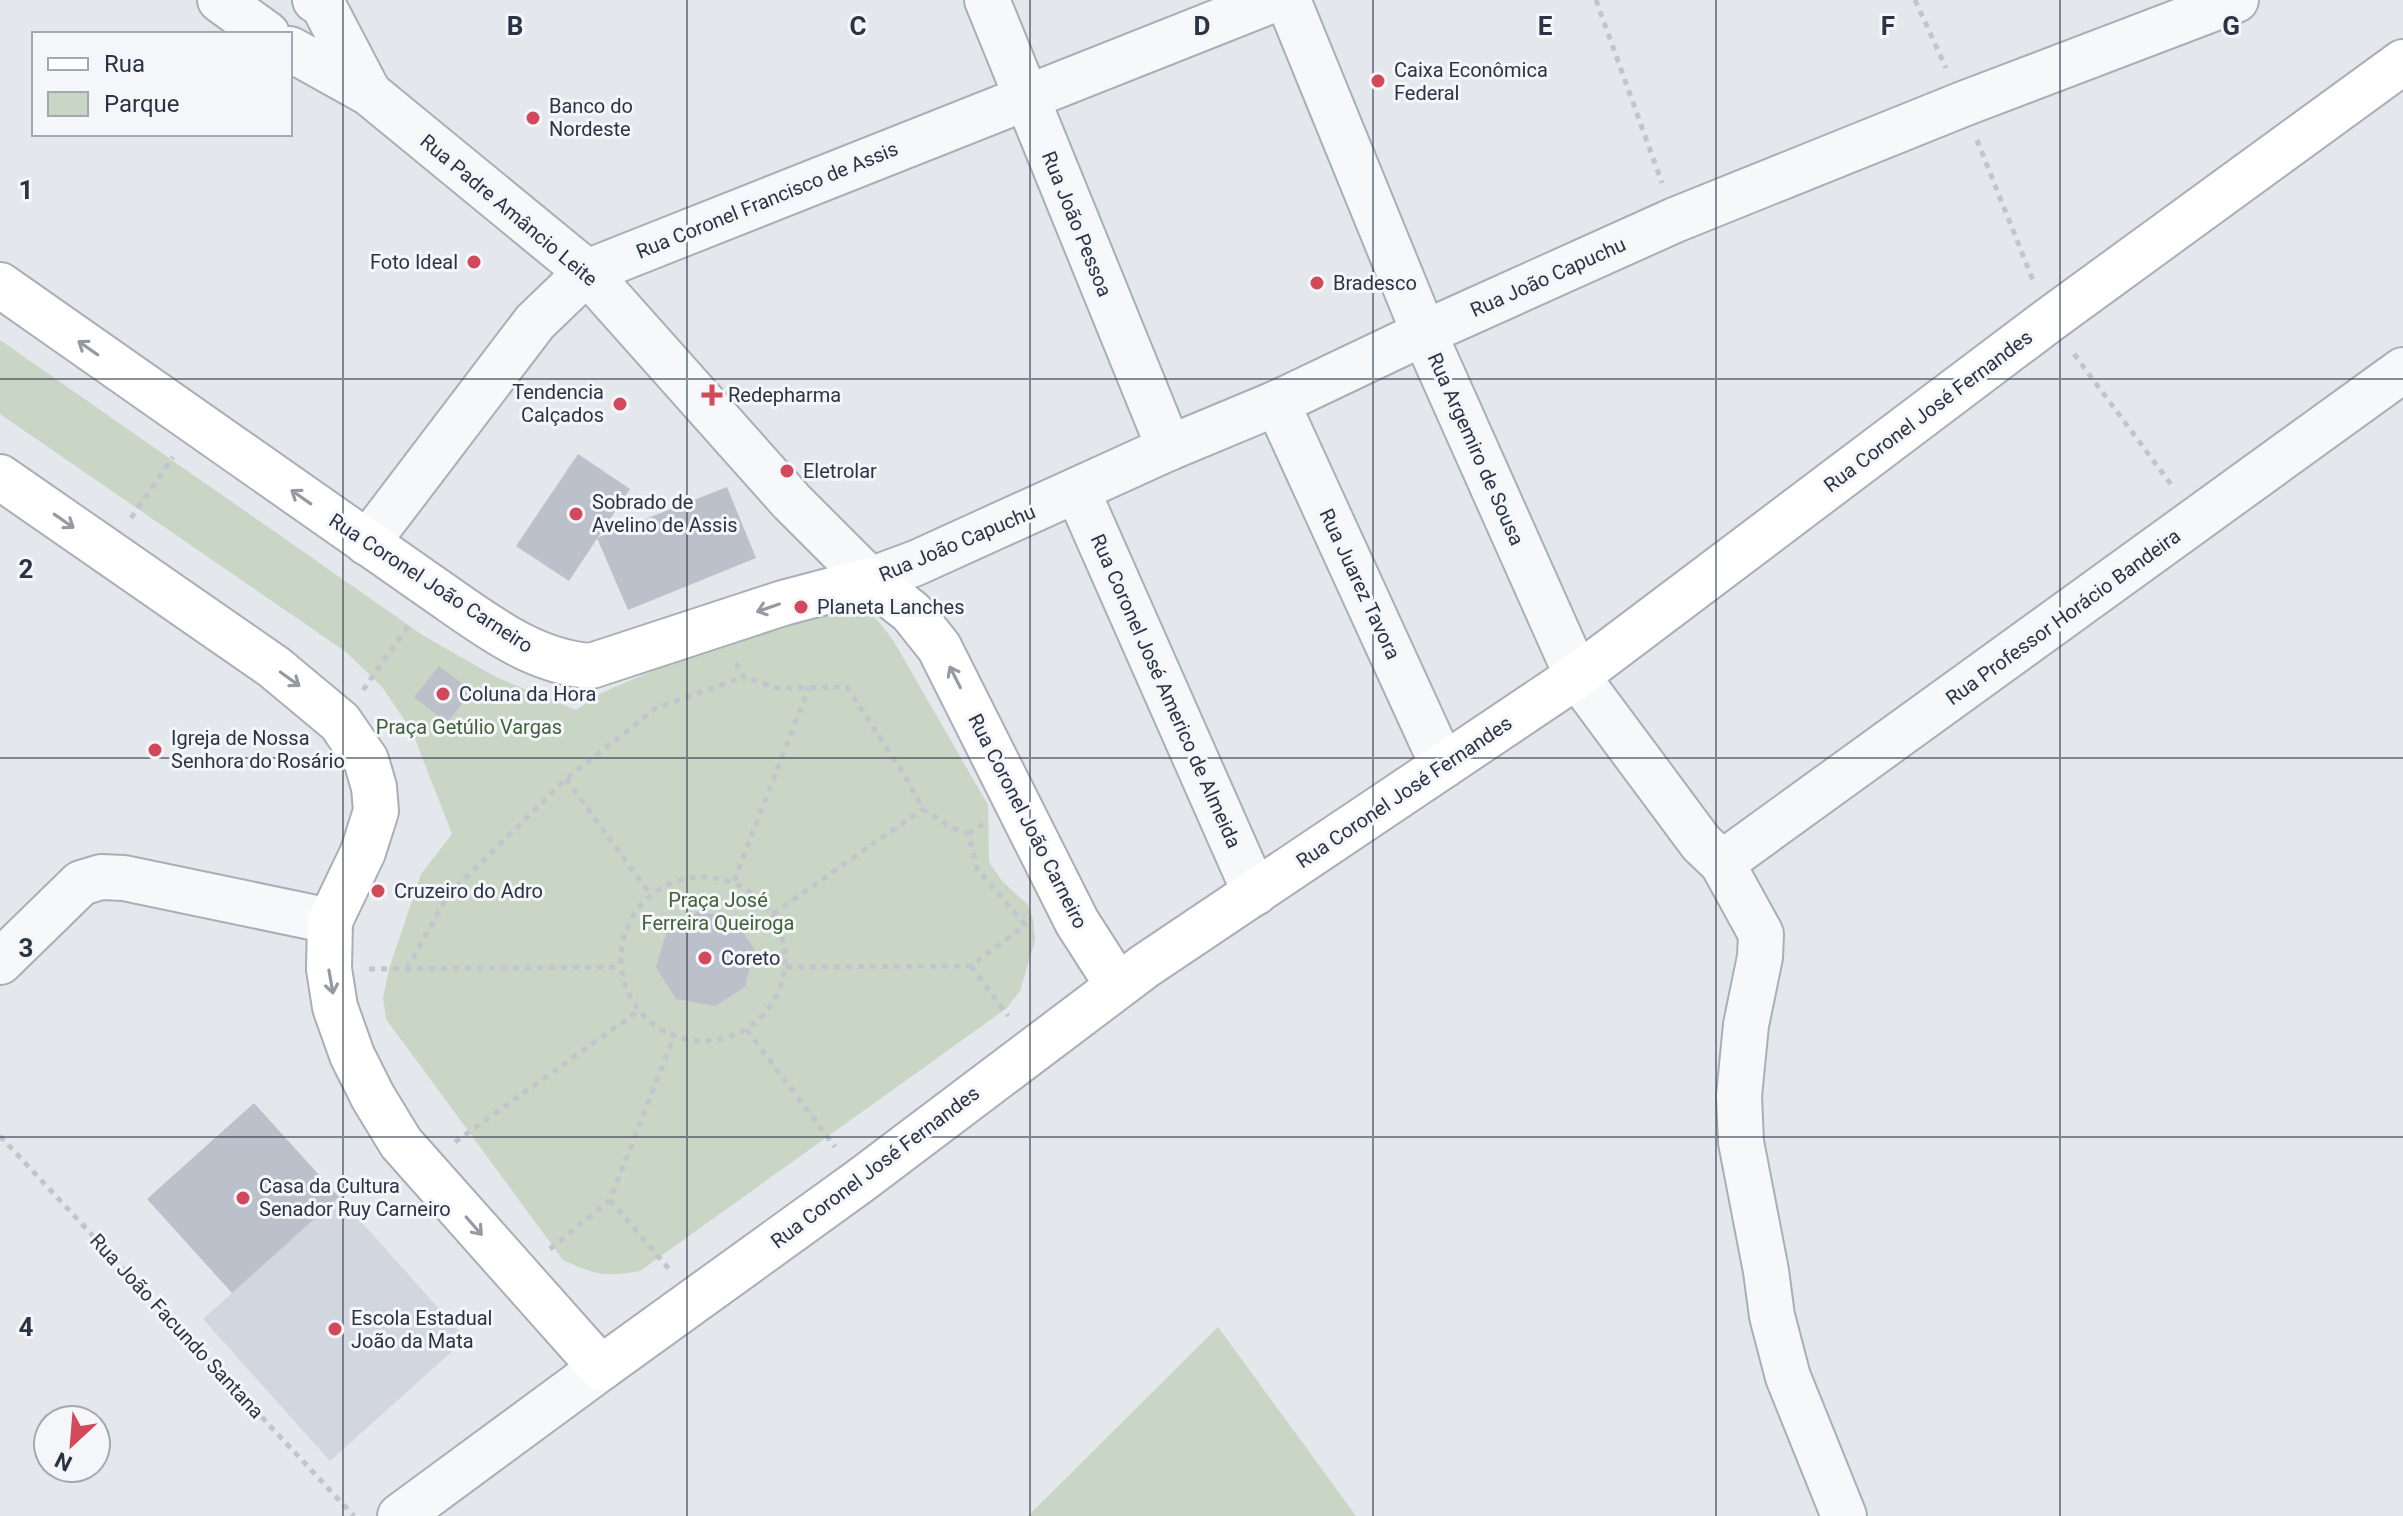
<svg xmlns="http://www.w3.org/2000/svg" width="2403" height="1516" viewBox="0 0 2403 1516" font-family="Roboto,sans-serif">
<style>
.built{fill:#d2d6de}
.green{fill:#c9d6c5}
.building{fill:#bbc0ca}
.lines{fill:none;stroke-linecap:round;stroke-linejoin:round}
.street-casing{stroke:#a9aeb7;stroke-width:48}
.secondary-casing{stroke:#a9aeb7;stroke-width:48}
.path{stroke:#c2c5cb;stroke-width:5;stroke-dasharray:6 6;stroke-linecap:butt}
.street{stroke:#f7f8fa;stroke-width:44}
.secondary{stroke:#fff;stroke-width:44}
.oneway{stroke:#959aa2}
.grid{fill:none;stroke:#2b3445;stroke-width:2;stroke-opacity:0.55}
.poi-dot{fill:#d1495b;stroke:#f4f6f9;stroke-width:3}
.labels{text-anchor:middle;stroke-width:6;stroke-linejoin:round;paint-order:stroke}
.poi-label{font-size:20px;fill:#2b3445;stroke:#f4f6f9;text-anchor:start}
.street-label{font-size:20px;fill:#2b3445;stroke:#f4f6f9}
.park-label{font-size:20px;fill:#3f6138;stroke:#f4f6f9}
.grid-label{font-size:26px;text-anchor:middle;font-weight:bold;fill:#2b3445;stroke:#f4f6f9;stroke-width:6;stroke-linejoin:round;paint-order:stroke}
</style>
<rect width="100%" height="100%" fill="#e4e7ec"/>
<polygon class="built" points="339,1197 466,1339 330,1461 203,1319"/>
<g class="green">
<path d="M0,340l424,296 72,41 80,33 25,-17 216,-93c41,-1 52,7 76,40l95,165 1,57 13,19 26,24 5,14 2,21 -15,51 -13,17 -367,263c-35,6 -45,4 -77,-11l-177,-241 -3,-21 6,-29 32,-95 31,-40 -40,-103 -30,-44 -36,-35 -346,-238z"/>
<polygon points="1218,1327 1356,1516 1028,1516"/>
</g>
<g class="building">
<polygon points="578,454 630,489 569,581 516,546"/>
<polygon points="727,487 756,558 628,610 597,538"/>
<polygon points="439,666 472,691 447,723 414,697"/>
<polygon points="697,912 733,917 754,949 745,987 715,1006 676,999 656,967 667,931"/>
<polygon points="254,1103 339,1197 232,1293 147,1199"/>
</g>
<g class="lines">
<defs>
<g id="street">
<polyline points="220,0 267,34"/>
<polyline points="315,0 323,5 369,93"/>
<polyline points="987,0 1169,448"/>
<polyline points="1288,0 1424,333 1577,676 1701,843 1722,863 1761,934 1760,957 1746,1025 1739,1096 1741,1142 1766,1271 1772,1316 1788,1377 1844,1516"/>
<polyline points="290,49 369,93 587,272 791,501 870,580 916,563 1169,448 1277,403 1424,333 1675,220 1963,104 2236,0"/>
<polyline points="1277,403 1443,766"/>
<polyline points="1077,490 1255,893"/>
<polyline points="367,543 535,322 587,272 1273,0"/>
<polyline points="1722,863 2403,370"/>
<polyline points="0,962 81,883 101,877 124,878 330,921"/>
<polyline points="400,1516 601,1368"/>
</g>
<g id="secondary">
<path d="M0,285l434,304c48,33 97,73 157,77l192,-63 87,-23 41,32 28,35 138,275 41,64"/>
<polyline points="0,477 274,667 340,722 366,760 374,787 376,811 363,852 330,921 329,969 335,1007 352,1055 373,1097 401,1143 601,1368 860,1181 1145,966 1577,676 2049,320 2403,62"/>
</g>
</defs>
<use href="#street" class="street-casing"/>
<use href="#secondary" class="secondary-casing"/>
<g class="path">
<polyline points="1596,0 1662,183"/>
<polyline points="1915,0 1946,68"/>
<polyline points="1977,140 2034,283"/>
<polyline points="2074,354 2173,487"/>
<polyline points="131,518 173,457"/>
<polyline points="736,663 744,677 776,688 847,687 905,776 923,809 947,825 968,834 978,870 1025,925"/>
<polyline points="363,690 410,623"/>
<polyline points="566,779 650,894"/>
<polyline points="968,834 984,824"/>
<circle cx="703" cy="959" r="82"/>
<polyline points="734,881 809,687"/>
<polyline points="773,914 923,809"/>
<polyline points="971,966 1008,1016"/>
<polyline points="786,967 971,966 1027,924"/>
<polyline points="369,969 620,967"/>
<polyline points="407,969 448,895 566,779 656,708 744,677"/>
<polyline points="747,1030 835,1147"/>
<polyline points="0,1136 354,1516"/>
<polyline points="455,1142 638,1011"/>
<polyline points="610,1200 669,1269"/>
<polyline points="550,1249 610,1200 674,1036"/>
</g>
<use href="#street" class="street"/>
<use href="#secondary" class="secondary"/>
</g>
<defs><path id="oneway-shaft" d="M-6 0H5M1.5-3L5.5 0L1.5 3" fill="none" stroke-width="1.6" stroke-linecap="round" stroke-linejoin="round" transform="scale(2)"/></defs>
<g class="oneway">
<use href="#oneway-shaft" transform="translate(88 348) rotate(-145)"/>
<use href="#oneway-shaft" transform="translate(301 497) rotate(-145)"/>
<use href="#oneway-shaft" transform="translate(64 521) rotate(35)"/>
<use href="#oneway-shaft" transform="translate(768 608) rotate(161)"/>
<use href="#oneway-shaft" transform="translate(955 677) rotate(-117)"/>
<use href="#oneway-shaft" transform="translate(290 679) rotate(36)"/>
<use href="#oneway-shaft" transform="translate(331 982) rotate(80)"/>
<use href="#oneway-shaft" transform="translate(474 1226) rotate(49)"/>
</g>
<path class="grid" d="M343,0v1516M687,0v1516M1030,0v1516M1373,0v1516M1716,0v1516M2060,0v1516M0,379h2403M0,758h2403M0,1137h2403"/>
<g class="poi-dot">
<circle cx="1378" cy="81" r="8"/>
<circle cx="533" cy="118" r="8"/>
<circle cx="474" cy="262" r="8"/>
<circle cx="1317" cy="283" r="8"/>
<path d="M708 383h8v8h8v8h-8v8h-8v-8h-8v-8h8z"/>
<circle cx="620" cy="404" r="8"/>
<circle cx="787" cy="471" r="8"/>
<circle cx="576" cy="514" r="8"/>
<circle cx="801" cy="607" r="8"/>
<circle cx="443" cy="694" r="8"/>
<circle cx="155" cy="750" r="8"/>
<circle cx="378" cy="891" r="8"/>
<circle cx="705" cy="958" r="8"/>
<circle cx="243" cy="1198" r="8"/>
<circle cx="335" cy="1329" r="8"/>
</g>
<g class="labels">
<g class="poi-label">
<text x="1394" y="77">Caixa Econômica<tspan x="1394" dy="23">Federal</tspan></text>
<text x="549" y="113">Banco do<tspan x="549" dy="23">Nordeste</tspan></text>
<text x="458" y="269" text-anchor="end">Foto Ideal</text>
<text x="1333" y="290">Bradesco</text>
<text x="604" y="399" text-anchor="end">Tendencia<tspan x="604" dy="23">Calçados</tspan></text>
<text x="728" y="402">Redepharma</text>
<text x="803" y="478">Eletrolar</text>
<text x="592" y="509">Sobrado de<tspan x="592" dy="23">Avelino de Assis</tspan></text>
<text x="817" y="614">Planeta Lanches</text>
<text x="459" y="701">Coluna da Hora</text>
<text x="171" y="745">Igreja de Nossa<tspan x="171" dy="23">Senhora do Rosário</tspan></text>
<text x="394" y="898">Cruzeiro do Adro</text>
<text x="721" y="965">Coreto</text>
<text x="259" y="1193">Casa da Cultura<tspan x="259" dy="23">Senador Ruy Carneiro</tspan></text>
<text x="351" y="1325">Escola Estadual<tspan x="351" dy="23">João da Mata</tspan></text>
</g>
<g class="street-label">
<text transform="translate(767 200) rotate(-22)" y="7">Rua Coronel Francisco de Assis</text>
<text transform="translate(509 210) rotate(40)" y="7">Rua Padre Amâncio Leite</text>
<text transform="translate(1077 224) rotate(68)" y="7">Rua João Pessoa</text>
<text transform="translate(1548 277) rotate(-24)" y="7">Rua João Capuchu</text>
<text transform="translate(1928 411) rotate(-37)" y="7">Rua Coronel José Fernandes</text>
<text transform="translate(1476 449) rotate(66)" y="7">Rua Argemiro de Sousa</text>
<text transform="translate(957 543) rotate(-23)" y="7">Rua João Capuchu</text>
<text transform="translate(431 583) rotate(33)" y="7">Rua Coronel João Carneiro</text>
<text transform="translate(1360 584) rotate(65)" y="7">Rua Juarez Tavora</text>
<text transform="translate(2063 617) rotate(-36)" y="7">Rua Professor Horácio Bandeira</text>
<text transform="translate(1166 691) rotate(66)" y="7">Rua Coronel José Americo de Almeida</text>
<text transform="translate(1404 792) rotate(-34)" y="7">Rua Coronel José Fernandes</text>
<text transform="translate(1028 821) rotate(63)" y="7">Rua Coronel João Carneiro</text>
<text transform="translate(875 1167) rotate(-37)" y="7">Rua Coronel José Fernandes</text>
<text transform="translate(177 1326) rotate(47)" y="7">Rua João Facundo Santana</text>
</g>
<g class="park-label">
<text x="469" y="734">Praça Getúlio Vargas</text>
<text x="718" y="907">Praça José<tspan x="718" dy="23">Ferreira Queiroga</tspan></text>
</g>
</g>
<g class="grid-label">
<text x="515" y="35">B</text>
<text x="858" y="35">C</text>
<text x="1202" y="35">D</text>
<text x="1545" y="35">E</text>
<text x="1888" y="35">F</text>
<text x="2231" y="35">G</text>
<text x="26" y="199">1</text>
<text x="26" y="578">2</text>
<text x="26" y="957">3</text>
<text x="26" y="1336">4</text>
</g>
<rect x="32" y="32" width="260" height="104" fill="#f4f6f9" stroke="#a4a8b1" stroke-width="2"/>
<rect x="48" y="58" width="40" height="12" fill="#ffffff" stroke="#a4a8b1" stroke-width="2"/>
<text x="104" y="72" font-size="24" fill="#2b3445">Rua</text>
<rect x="48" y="92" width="40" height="24" fill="#c9d6c5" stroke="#a4a8b1" stroke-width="2"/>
<text x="104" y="112" font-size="24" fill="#2b3445">Parque</text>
<g transform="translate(72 1444) rotate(206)"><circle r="38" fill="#f4f6f9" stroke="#a4a8b1" stroke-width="2"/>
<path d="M0-6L14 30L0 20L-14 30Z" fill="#d1495b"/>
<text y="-12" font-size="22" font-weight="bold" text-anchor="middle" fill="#2b3445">N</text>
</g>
</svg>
